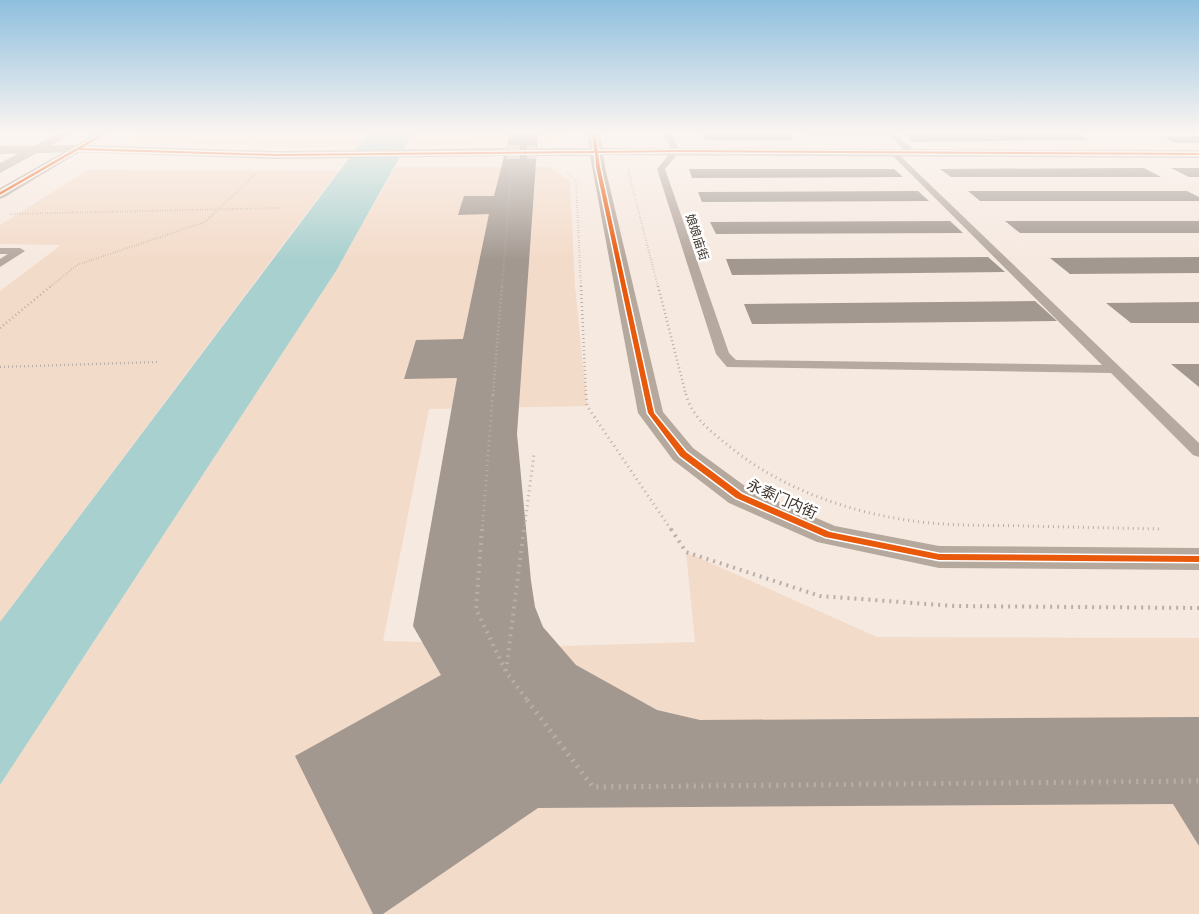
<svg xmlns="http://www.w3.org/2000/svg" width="1199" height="914" viewBox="0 0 1199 914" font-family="'PT Sans Narrow','Noto Sans SC',sans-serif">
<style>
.green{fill:#f3dbc9}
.water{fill:#a8d0ce}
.building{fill:#a29890}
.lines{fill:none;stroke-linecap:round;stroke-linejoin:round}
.secondary-tunnel{stroke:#d1c5bc;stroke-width:14;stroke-dasharray:14 7;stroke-linecap:butt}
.path-far4{stroke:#baafa8;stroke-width:2;stroke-dasharray:0.5 2;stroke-linecap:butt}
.path-far3{stroke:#baafa8;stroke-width:2.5;stroke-dasharray:1 3;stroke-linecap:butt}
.path-far2{stroke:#baafa8;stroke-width:3;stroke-dasharray:1 4;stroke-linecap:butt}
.path-far1{stroke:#baafa8;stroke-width:4;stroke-dasharray:2 5;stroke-linecap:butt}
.path{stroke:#baafa8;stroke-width:5;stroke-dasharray:2 5.5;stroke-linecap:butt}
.service{fill:#b5a9a0;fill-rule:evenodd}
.minor{fill:#b5a9a0;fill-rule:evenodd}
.tertiary{fill:#b5a9a0;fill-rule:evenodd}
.secondary{fill:#b5a89d;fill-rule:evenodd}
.primary{fill:#b9aba0;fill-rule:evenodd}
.cycleway-casing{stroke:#fff;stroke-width:3}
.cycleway{fill:#e8590c;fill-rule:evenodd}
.labels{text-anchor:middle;stroke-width:5;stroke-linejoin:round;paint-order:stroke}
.far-street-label{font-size:12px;fill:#3d332a;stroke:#fff}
.street-label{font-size:15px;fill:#3d332a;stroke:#fff}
</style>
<rect width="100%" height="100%" fill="#f6e9e0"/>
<g class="green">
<polygon points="141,133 368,133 358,147 290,147 126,142"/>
<polygon points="413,133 567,133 567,136 550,143 407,145"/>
<polygon points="395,167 550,167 570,181 575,286 587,406 429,409 383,641 561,646 695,642 686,552 877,637 1199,638 1199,914 0,914 0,785 336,271"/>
<polygon points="88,170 338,171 0,622 0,291 61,245 0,244 0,225"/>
</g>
<polygon class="water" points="368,133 413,133 336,271 0,785 0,622"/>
<g class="building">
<polygon points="510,133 538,133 517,434 531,581 535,607 543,627 576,665 657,710 700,720 1199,717 1199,846 1173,804 538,808 383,914 373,914 295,756 441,675 413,626 457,378 404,379 416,340 463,339 489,214 458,215 464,196 494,196"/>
<polygon points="788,133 793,140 705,140 702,134"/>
<polygon points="806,133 890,133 892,134 808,135"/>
<polygon points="1071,133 1076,133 1091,140 913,142 903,134"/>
<polygon points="1199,136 1199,143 1176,143 1163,137"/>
<polygon points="1144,168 1161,177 951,177 940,169"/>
<polygon points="1171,168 1199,168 1199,177 1189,177"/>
<polygon points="689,169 894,169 903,177 692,178"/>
<polygon points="918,191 929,201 702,202 698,192"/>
<polygon points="968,191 1187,191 1199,197 1199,201 980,201"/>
<polygon points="950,221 963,233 716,234 710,222"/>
<polygon points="1005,221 1199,221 1199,233 1020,233"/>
<polygon points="988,257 1005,272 732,275 726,259"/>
<polygon points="1199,257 1199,273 1070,274 1050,258"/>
<polygon points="1035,301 1057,321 752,324 744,304"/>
<polygon points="1199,302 1199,323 1131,323 1106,303"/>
<polygon points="1171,364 1199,364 1199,387"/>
</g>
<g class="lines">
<polyline class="secondary-tunnel" points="506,152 536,152"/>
<g class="path-far4">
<polyline points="628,170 658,287"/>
<polyline points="566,172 576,181 581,287"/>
<polyline points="10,214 280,208"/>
<polyline points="50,287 77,265 205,222 255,174"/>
<polyline points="502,287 511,170"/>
</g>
<g class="path-far3">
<polyline points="581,286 586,395"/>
<polyline points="658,286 686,395"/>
<polyline points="0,328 51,286"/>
<polyline points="0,367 157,362"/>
<polyline points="493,395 502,286"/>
</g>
<g class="path-far2">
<polyline points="586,394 587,406 672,531"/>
<path d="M686,394c5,22 25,38 43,52 58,48 139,73 214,78 27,2 54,1 80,2 46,1 91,2 137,3"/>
<polyline points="482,531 493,394"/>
<polyline points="524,531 534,454"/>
</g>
<g class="path-far1">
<polyline points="482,529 476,609 506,672 528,701"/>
<polyline points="671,529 686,552 820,596 954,606 1199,608"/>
<polyline points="506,671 524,529"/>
</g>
<polyline class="path" points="527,700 593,787 1199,781"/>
<g class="service">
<polygon points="664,133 671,133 680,151 665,169 729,353 736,360 1102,365 891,154 890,152 894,150 1199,443 1199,457 1193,455 1111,373 727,367 716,354 657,169 672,151"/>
<polygon points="887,133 894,133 914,150 914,154 908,154"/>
<polygon points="0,248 20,248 25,251 0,267 0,259 8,254 0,254"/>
</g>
<polygon class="minor" points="77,145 82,146 84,149 82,152 0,154 0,146"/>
<polygon class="tertiary" points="597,148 1199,150 1199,158 592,155 590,152 592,149"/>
<g class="secondary">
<polygon points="588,133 600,133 605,167 663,412 693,448 749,489 835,526 939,546 1199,548 1199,570 939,568 817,542 729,503 673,460 638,413 590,156 536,156 529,152 536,148 589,148"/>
<polygon points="77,145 276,151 506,148 513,152 506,156 276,159 72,152 70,149"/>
</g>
<g class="primary">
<polygon points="59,133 74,133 0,173 0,163"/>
<polygon points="97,133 111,133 5,197 0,199 0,188"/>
</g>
<defs>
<polygon id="cycleway" points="103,133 107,133 82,148 276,154 594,151 592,133 595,133 598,151 676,150 1199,153 1199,155 676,152 598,153 600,167 654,413 686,452 742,494 830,532 939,554 1199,556 1199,562 939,560 825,537 736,498 680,456 648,413 596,167 595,153 276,156 78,150 0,195 0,192"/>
</defs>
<use href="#cycleway" class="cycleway-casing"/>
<use href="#cycleway" class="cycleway"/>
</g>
<linearGradient id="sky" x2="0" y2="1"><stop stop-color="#8ebfde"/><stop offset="0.51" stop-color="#fbf5f1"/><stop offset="1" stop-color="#fbf5f1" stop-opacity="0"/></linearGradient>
<rect width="1199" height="260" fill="url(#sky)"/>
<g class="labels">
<g class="far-street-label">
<text transform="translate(697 237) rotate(72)" y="4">娘娘庙街</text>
</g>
<g class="street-label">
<text transform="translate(782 499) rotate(24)" y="5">永泰门内街</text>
</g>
</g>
</svg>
